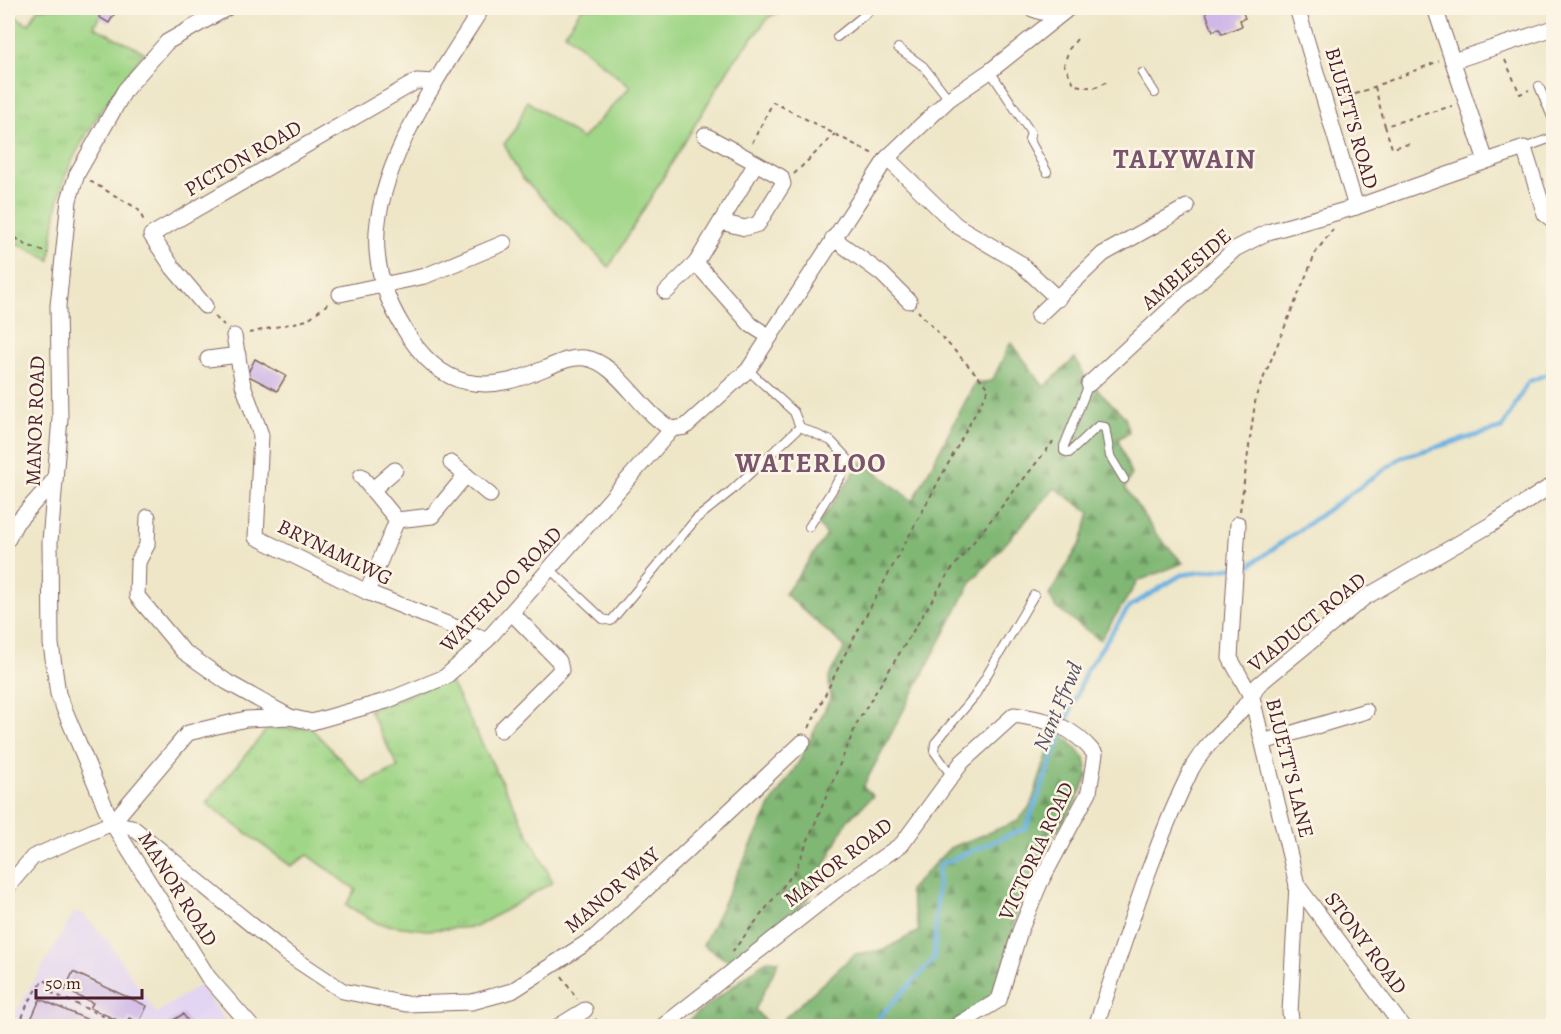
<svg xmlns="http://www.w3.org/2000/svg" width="1561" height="1034" viewBox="0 0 1561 1034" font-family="Alegreya,serif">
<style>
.built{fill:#e2d4f3}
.grass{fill:url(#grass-tufts);stroke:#757a59;stroke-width:1.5}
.forest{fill:url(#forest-firs);stroke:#656b50;stroke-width:1.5}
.park{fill:#a0d687;stroke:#757a59;stroke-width:1.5}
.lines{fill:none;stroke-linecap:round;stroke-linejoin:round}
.stream{stroke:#6ab1e1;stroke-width:4.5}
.building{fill:#cfb8e7}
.lane-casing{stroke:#836562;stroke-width:10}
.street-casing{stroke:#836562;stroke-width:17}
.path{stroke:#836562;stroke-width:2;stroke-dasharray:4.5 4.5;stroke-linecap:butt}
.lane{stroke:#fff;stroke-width:8}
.street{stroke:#fff;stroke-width:15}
.labels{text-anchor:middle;stroke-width:5;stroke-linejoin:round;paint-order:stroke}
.street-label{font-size:21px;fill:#4a1f2b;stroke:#fcf5e5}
.water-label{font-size:22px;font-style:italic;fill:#55526b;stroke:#fcf5e5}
.district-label{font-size:27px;font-weight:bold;letter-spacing:1.5px;fill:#79556d;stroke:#fcf5e5}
</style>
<defs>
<pattern id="grass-tufts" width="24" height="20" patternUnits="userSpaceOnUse" patternTransform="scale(1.5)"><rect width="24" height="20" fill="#a0d687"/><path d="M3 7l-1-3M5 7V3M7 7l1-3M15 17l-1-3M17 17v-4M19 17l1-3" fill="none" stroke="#8bb775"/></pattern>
<pattern id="forest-firs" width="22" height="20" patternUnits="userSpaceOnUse" patternTransform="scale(1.5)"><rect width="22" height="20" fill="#80b774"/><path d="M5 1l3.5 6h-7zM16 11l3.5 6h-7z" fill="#6b945f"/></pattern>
</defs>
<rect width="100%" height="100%" fill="#fcf5e5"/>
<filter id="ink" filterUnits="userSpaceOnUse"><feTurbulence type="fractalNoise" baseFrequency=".0167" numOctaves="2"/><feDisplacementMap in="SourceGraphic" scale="12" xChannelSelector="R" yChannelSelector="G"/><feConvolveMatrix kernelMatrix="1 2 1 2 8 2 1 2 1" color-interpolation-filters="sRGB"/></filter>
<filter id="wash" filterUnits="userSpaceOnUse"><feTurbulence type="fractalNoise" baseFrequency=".008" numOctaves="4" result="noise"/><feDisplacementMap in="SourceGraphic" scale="24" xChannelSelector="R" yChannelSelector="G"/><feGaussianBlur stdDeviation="1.35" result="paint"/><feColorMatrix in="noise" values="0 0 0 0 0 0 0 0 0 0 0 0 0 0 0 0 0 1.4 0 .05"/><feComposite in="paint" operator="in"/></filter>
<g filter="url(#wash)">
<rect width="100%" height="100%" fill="#eee6c7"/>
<polygon class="built" points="78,912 83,914 107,940 156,1013 200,985 229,1026 8,1026 72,916"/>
<g class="grass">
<path d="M38,8h66l-10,19 50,25c-26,35 -55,73 -74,113 -14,30 -16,64 -20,95l-42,-21v-226l21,11z"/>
<polygon points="449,679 553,882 476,927 427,930 379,924 346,905 356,890 308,855 291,866 206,803 267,729 311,728 364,784 398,767 369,710"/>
</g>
<g class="forest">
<polygon points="1011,342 1044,387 1075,358 1086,378 1125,417 1129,432 1118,439 1131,475 1125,488 1156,534 1183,563 1138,581 1100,640 1056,608 1049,595 1081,542 1090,513 1055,488 972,581 863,787 873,796 847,821 809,897 790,919 730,962 703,945 771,804 799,762 830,699 829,677 845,647 785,594 827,535 818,525 862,461 913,501 975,383 992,381"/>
<polygon points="1056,727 1085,758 1088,776 1073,807 1043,851 1024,890 998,986 989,1002 948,1026 776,1026 855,954 883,950 919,931 909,890 950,848 1018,821 1031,805"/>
<polygon points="767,960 779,961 755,1010 770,1026 681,1026"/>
</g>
<polygon class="park" points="582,8 787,8 769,17 731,65 609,267 521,176 504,144 516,129 527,101 582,139 630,87 565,33"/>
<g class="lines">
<polyline class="stream" points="871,1026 934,959 939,865 1026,828 1086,671 1129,607 1181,575 1250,565 1402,457 1502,428 1528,382 1554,371"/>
</g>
<g id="blocks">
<g class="building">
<polygon points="104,8 118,8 109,23 99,17"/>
<polygon points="1204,8 1241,8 1245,18 1240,20 1242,26 1222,34 1219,28 1213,31"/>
<polygon points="255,359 286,376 277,391 247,375"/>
<polygon points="73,972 147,1006 139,1023 129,1018 126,1024 90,1008 93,1003 65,990"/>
<polygon points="40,999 102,1026 35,1026 29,1024"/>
<polygon points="183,1014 191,1026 167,1026 166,1025"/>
</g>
</g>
</g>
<g filter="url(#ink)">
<use href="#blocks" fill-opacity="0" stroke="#836562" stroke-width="1.5"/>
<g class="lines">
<defs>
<g id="lane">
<polyline points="837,37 873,8"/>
<polyline points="898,48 923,66 949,99"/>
<polyline points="990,71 1031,133 1029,139 1047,172"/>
<polyline points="1142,73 1155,93"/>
<polyline points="1539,86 1554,122"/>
<polyline points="1524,148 1554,137"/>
<polyline points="1089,384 1064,446 1064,451 1069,453 1098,426 1105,427 1110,456 1124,479"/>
<polyline points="800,427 831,441 848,459 846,468 809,527"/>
<polyline points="551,570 603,619 611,621 696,519 731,491 800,427 794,412 748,370"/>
<polyline points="951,775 934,751 935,743 974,697 1034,595"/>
</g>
<g id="street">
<polyline points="227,8 167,42 125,90 77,174 69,200 58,306 60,418 50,542 51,644 58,694 112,823 208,977 251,1026"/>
<path d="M482,8c-41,65 -111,163 -105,243 2,27 12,53 26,76 14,24 35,49 64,55 28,6 53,-3 79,-14 12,-5 26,-12 39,-10 33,4 56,56 87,71"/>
<polyline points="1030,8 1041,12 1061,14"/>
<polyline points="1297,8 1356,207"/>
<polyline points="1435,8 1486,161"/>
<polyline points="1453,61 1554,28"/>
<polyline points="705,135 756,163 696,263 751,325 770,337"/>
<polyline points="887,158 956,225 1020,263 1058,299"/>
<polyline points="721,222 745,228 758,224 783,184 781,177 756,163"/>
<polyline points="833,238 882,274 909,301"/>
<polyline points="666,292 696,263"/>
<polyline points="340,294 425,276 504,243"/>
<polyline points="205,306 173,268 151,235 417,81 435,82"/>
<polyline points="1038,316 1103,254 1187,207"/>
<polyline points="234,336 243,385 261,435 256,537 367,592 487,640"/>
<polyline points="208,359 238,355"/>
<polyline points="1089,384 1235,249 1268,232 1356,207 1524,148 1545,214 1554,221"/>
<polyline points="451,463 490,495"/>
<polyline points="361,476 397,520"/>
<polyline points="372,490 395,470"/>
<polyline points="148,517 147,545 138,562 137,596 183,651 227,682 290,717"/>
<polyline points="397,520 432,516 466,475"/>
<polyline points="1238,524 1230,658 1252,698 1297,885 1290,1012 1292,1026"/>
<polyline points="8,539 16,523 55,479"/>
<polyline points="367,592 397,520"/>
<polyline points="501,730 561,670 559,661 512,613"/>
<polyline points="1263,742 1366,711"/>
<polyline points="112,823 132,827 286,953 343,991 406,1004 472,1002 512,991 594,938 803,742"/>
<polyline points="1297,885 1402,1026"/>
<polyline points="8,886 33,857 112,823 188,733 246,719 290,717 312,722 386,701 445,677 487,640 672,429 685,427 748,370 887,158 949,99 990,71 1069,8"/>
<polyline points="559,1026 585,1010"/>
<path d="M663,1026l178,-140 61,-42 60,-82 52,-47c36,5 57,10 81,39l-6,38 -49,91 -20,48 -21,69 -43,26"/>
<path d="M1096,1026c29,-85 55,-174 95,-256 17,-33 52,-53 67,-85l106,-87 128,-74 62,-40"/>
</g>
</defs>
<use href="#lane" class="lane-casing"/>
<use href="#street" class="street-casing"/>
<g class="path">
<polyline points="1077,39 1069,49 1064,65 1075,85 1094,88 1106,82"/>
<polyline points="1505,60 1520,94 1529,90"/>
<polyline points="1375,87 1385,126 1452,106"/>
<polyline points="1338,101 1439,61"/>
<polyline points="1385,126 1392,148 1409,144"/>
<polyline points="752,143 773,102 873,154"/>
<polyline points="794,174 835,134"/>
<polyline points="90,181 138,209 144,221"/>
<polyline points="8,232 24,244 48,253"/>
<polyline points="215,317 224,325"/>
<polyline points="249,333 307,320 329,303"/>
<polyline points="1240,511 1256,396 1316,252 1333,229"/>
<polyline points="809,728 843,658 989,388 918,311"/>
<polyline points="732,952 795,871 858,721 948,574 1053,442"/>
<polyline points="562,976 577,999"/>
<polyline points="595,1019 603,1026"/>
<polyline points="19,1026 27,1005 43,980 55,985 52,993 125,1026"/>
<polyline points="129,1026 130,1023 139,1026"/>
</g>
<use href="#lane" class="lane"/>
<use href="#street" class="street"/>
</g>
</g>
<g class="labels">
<g class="street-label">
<text transform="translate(1352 118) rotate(74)" y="7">BLUETT'S ROAD</text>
<text transform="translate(243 158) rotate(-30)" y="7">PICTON ROAD</text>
<text transform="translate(1186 269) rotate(-41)" y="7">AMBLESIDE</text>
<text transform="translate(35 421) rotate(-88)" y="7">MANOR ROAD</text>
<text transform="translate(335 552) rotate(26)" y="7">BRYNAMLWG</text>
<text transform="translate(501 589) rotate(-46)" y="7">WATERLOO ROAD</text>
<text transform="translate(1307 622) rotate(-39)" y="7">VIADUCT ROAD</text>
<text transform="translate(1290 768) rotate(76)" y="7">BLUETT'S LANE</text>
<text transform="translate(1036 851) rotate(-65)" y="7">VICTORIA ROAD</text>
<text transform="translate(838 862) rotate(-38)" y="7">MANOR ROAD</text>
<text transform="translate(178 889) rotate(58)" y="7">MANOR ROAD</text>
<text transform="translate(612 890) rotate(-41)" y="7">MANOR WAY</text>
<text transform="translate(1366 943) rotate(53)" y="7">STONY ROAD</text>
</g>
<g class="water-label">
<text transform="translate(1057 706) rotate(-67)" y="8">Nant Ffrwd</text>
</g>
<g class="district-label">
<text x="1185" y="168">TALYWAIN</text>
<text x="811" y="472">WATERLOO</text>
</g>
</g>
<rect width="1561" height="1034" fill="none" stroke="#fcf5e5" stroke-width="30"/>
<path d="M36 989v9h106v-9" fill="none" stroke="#4a1f2b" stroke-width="3"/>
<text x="45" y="989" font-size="18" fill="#4a1f2b" stroke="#fcf5e5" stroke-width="4.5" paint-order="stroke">50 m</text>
</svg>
